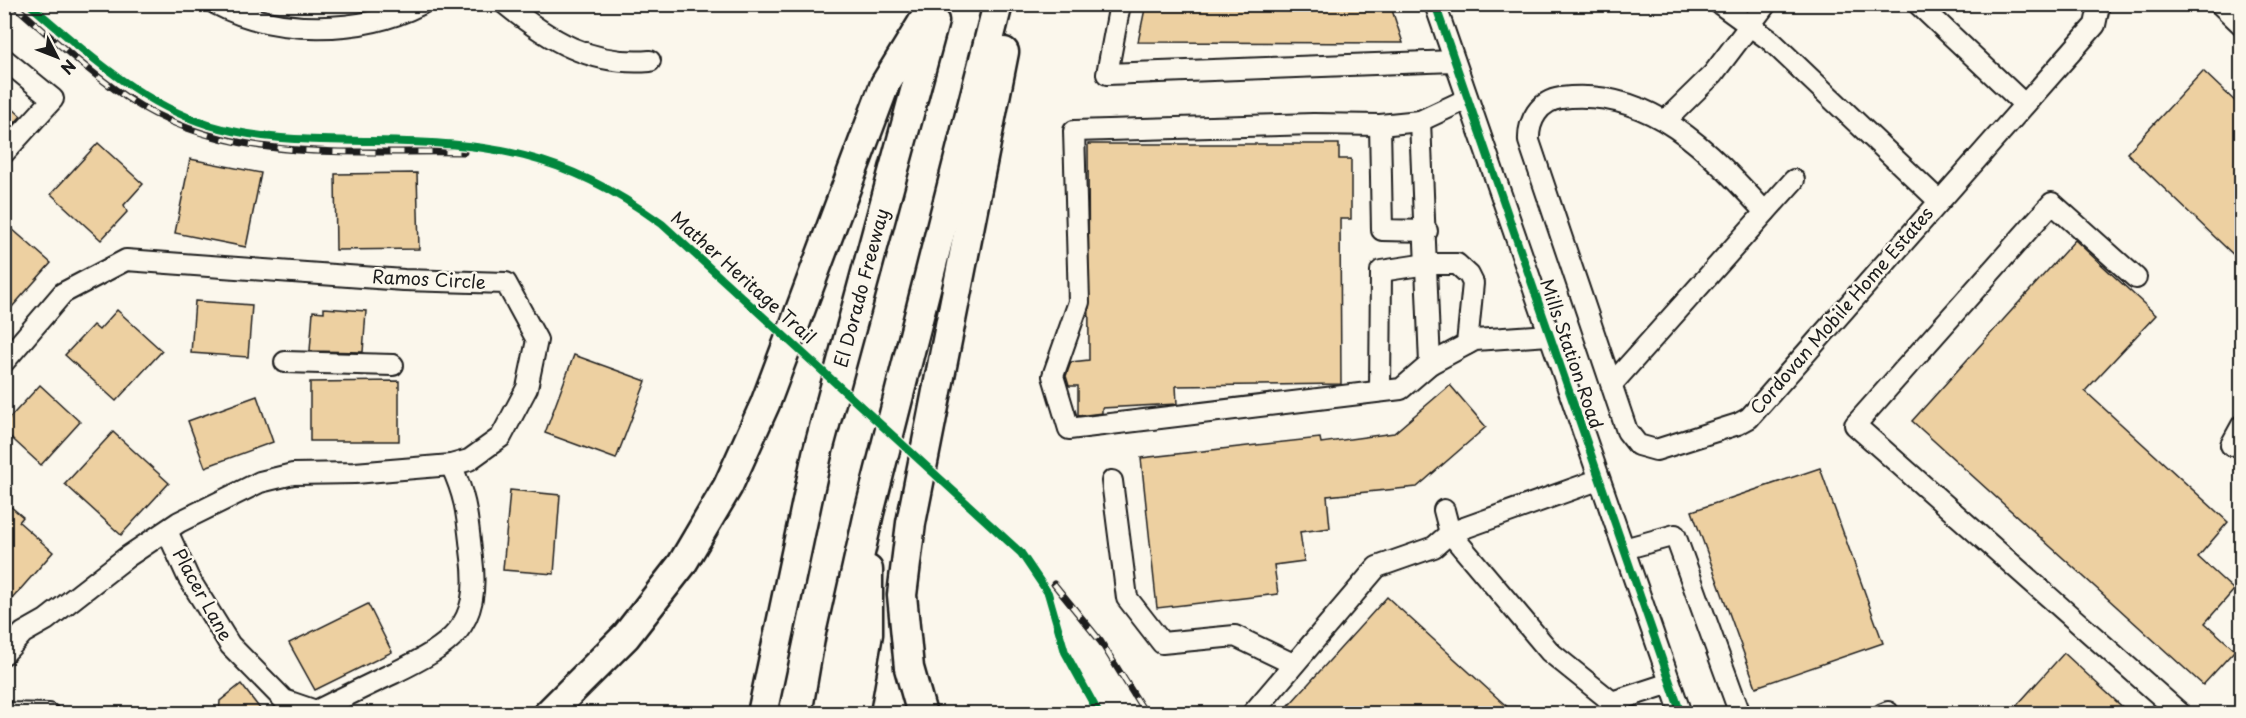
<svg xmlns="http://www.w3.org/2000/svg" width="2246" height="718" viewBox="0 0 2246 718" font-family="'Playpen Sans',sans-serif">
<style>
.building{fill:#edd0a1;stroke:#1c1c1c;stroke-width:1.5}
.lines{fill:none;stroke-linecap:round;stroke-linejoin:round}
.minor-casing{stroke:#1c1c1c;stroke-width:24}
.highway-casing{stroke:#1c1c1c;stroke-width:33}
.minor{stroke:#fbf7ec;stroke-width:20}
.highway{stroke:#fbf7ec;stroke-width:28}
.rail-casing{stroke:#1c1c1c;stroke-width:7}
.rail{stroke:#fbf7ec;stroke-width:4.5;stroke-dasharray:14;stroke-linecap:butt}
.cycleway-casing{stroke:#fbf7ec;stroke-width:11}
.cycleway{stroke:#00873e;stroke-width:8}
.labels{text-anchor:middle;stroke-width:5;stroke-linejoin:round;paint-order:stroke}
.street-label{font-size:18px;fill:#1c1c1c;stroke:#fbf7ec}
</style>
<rect width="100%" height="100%" fill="#fbf7ec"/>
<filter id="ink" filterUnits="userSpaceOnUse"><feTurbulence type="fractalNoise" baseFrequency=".0167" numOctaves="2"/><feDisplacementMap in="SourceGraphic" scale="12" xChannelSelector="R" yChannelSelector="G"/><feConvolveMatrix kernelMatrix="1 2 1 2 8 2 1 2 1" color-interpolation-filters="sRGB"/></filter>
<g filter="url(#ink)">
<g class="building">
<polygon points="1146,4 1390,4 1403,43 1138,42"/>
<polygon points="2203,71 2241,107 2241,262 2127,153"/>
<polygon points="4,101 21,116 4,135"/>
<polygon points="98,143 143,184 124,205 127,212 101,240 51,194"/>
<polygon points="1088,144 1339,144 1339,159 1351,159 1351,219 1340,219 1341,384 1176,386 1177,404 1102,408 1102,413 1078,416 1078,386 1069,386 1066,376 1071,362 1089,360"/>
<polygon points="190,159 261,173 246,247 175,233"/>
<polygon points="417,173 419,249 336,250 335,174"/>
<polygon points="4,222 51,263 4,316"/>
<polygon points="2075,240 2156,315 2085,391 2228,522 2198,557 2234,590 2205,623 2235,650 2203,685 1912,421"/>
<polygon points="195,301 252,305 248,357 191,353"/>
<polygon points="324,308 366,311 363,352 310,351 313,311 324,312"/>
<polygon points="117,310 162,351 116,401 65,355 93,325 99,330"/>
<polygon points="574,355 646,381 616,459 545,433"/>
<polygon points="399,381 399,441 310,441 310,382"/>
<polygon points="40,385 80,422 41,465 4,431 4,424"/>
<polygon points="1450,385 1486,427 1417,487 1327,496 1330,528 1300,532 1304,561 1274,565 1278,594 1157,608 1141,458 1320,438 1321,443 1394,433"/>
<polygon points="257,396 273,442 205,467 188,421"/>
<polygon points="113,432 169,483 121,535 65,484"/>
<polygon points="1820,468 1883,643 1756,687 1692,511"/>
<polygon points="510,490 560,495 554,574 503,570"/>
<polygon points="4,501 23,517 19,522 53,552 4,608"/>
<polygon points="1387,597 1515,714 1281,714"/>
<polygon points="368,604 392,652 315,690 289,643"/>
<polygon points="2064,653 2130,714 2009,714"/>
<polygon points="241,684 264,714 219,714 220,701"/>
</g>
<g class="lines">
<defs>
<g id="minor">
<path d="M216,4c59,31 145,31 205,0"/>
<path d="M505,4c44,36 86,62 145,57"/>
<polyline points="1120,4 1107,74 1454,61"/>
<polyline points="1435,4 1681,714"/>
<polyline points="1720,4 1771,41 1939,201"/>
<polyline points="1918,4 2024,104"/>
<polyline points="2220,4 2242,25"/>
<polyline points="4,59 53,99 4,153"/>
<polyline points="1467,99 1420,121 1380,125 1313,124 1074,131 1079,302 1053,376 1069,429 1401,389 1430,364 1475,340 1549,335"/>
<polyline points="1666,120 1713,74 1766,4"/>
<polyline points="1420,121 1430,364"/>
<polyline points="1380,125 1382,230 1427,231"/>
<path d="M1765,212c-55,-60 -114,-125 -204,-114 -22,3 -33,23 -32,43l98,290 11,14 18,5 82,-26 11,-6 346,-393 3,-14 -3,-7"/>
<polyline points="2136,278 2052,203 1855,425 2181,714"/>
<polyline points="4,362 63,293 126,260 404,280 506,283 537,340 527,388 501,437 469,460 451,465 355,473 293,474 260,482 179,522 127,557 46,620 23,633 4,654"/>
<polyline points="285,362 393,365"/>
<polyline points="1612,384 1794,180"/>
<polyline points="1380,391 1381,271 1427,264 1457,264 1469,275 1473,283 1467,344"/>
<polyline points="2231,445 2242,425"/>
<polyline points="1112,481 1127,598 1162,643 1235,636 1293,664"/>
<polyline points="1444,510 1450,533 1550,652 1612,702 1619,714"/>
<path d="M167,531l21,46 42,68 54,55 32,11c26,-13 52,-26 78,-38 57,-28 87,-46 78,-115 -5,-39 -4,-56 -21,-93"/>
<polyline points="1624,549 1675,535 1740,714"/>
<polyline points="1612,702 1670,683"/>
<polyline points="4,713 49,714"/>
<polyline points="1252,714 1377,567 1434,547 1450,533 1598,480"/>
<polyline points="1883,714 1888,712"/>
</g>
<g id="highway">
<polyline points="548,714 626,636 682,564 728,486 765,404 885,84 934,4"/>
<polyline points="762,714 817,454 934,21"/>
<polyline points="828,714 841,638 869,513 998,4"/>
<polyline points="854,714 868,634 868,570"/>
<polyline points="922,714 909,668 902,595 911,523 1004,52"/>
</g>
</defs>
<use href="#minor" class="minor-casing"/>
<use href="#highway" class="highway-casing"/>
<use href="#minor" class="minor"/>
<use href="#highway" class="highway"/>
<defs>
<g id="rail">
<path d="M13,4c37,32 73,66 113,93 100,68 224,53 338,55"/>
<polyline points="1054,584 1101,642 1146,714"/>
</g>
</defs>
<use href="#rail" class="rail-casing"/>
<use href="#rail" class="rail"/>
<defs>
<g id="cycleway">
<path d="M29,4c55,47 110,99 180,121 54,16 107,15 162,16 121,2 190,10 291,83l359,329 27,40 17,59 34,62"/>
<polyline points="1435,4 1681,714"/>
</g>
</defs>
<use href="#cycleway" class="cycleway-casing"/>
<use href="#cycleway" class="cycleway"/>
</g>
</g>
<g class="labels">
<g class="street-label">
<text transform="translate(743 278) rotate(42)" y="6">Mather Heritage Trail</text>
<text transform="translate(429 280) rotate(3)" y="6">Ramos Circle</text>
<text transform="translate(862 288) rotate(-75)" y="6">El Dorado Freeway</text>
<text transform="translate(1842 311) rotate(-49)" y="6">Cordovan Mobile Home Estates</text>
<text transform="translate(1571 354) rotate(71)" y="6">Mills Station Road</text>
<text transform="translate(202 595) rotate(61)" y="6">Placer Lane</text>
</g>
</g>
<rect width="2246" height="718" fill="none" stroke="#fbf7ec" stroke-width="24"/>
<rect x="12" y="12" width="2222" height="694" fill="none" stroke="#1c1c1c" stroke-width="2" filter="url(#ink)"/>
<g transform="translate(57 57) rotate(132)" stroke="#fbf7ec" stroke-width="4.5" paint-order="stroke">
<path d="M0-4.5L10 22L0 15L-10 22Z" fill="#1c1c1c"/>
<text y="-9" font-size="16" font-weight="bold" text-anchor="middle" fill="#1c1c1c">N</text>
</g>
</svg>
